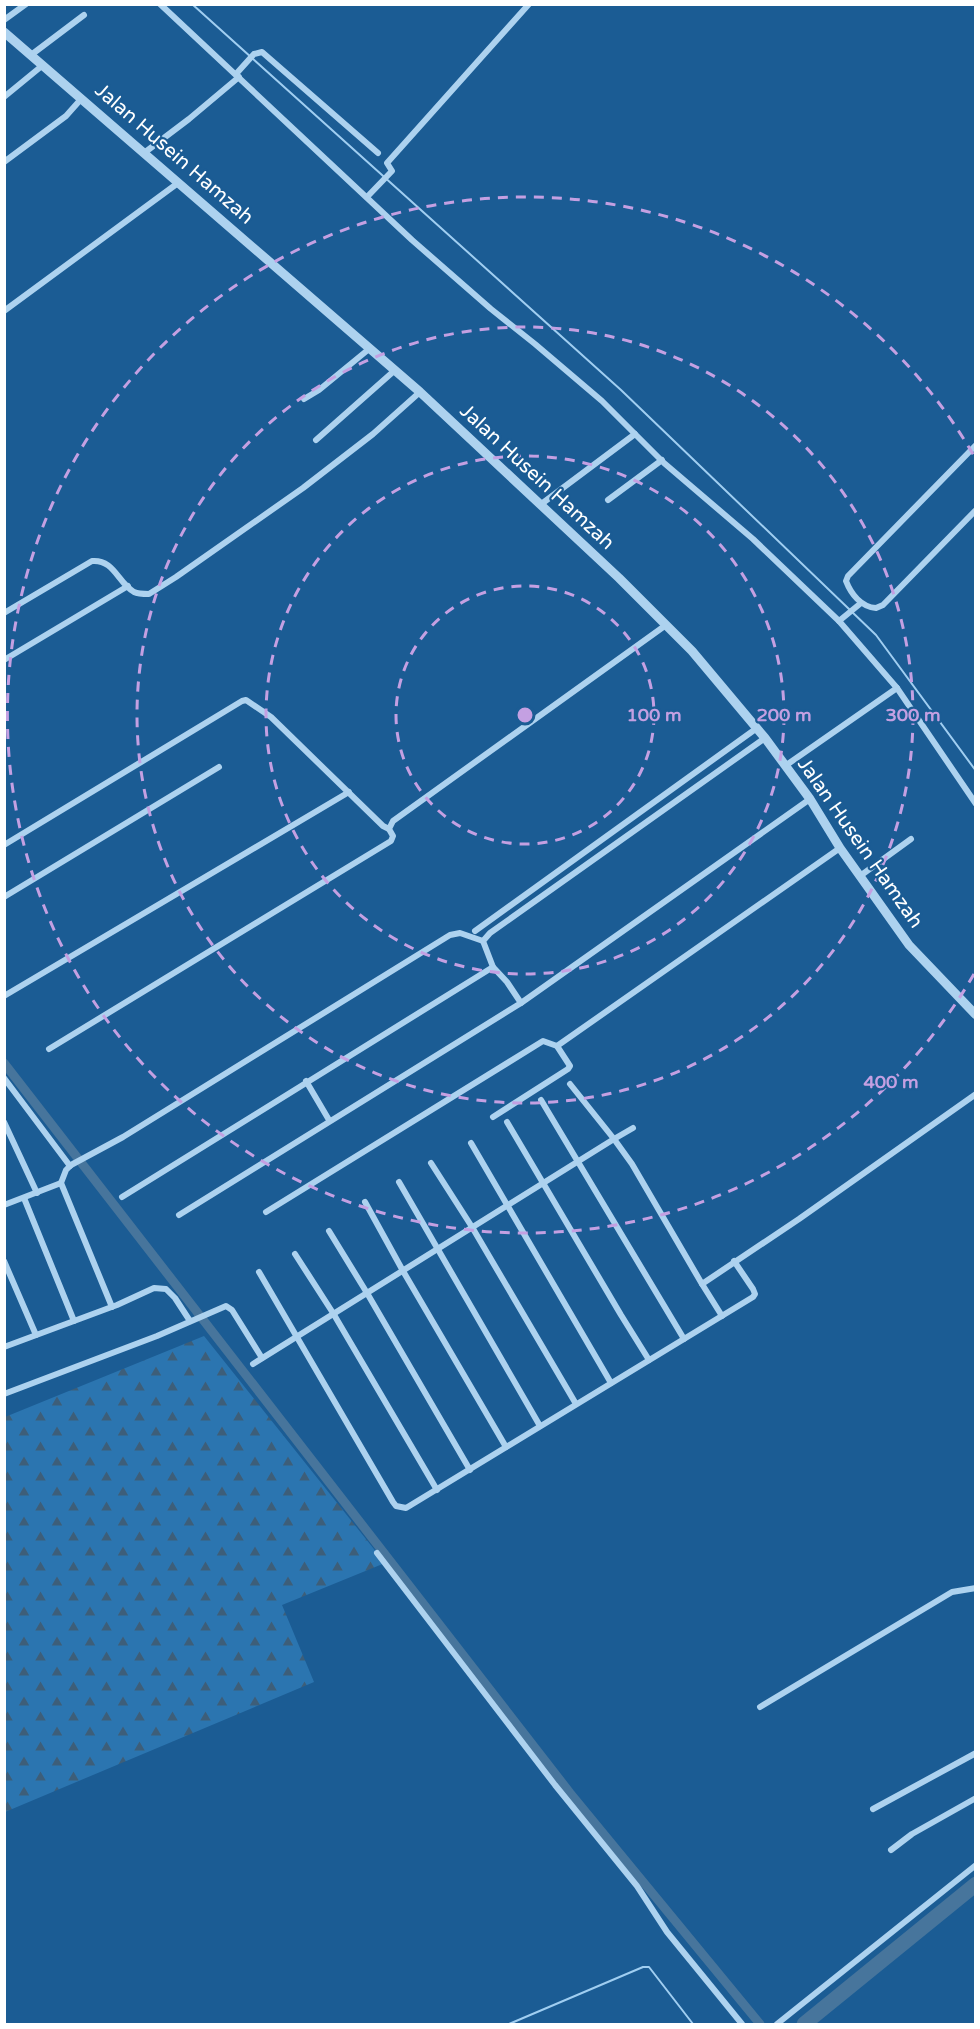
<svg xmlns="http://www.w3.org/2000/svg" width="980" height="2029" font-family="'Varela Round',sans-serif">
  <defs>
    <pattern id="forest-firs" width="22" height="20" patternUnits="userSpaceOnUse" patternTransform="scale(1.5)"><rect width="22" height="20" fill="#2b75b0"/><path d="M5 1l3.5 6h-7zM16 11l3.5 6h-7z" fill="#3d5e79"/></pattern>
  </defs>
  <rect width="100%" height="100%" fill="#1b5c94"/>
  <!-- forest -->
  <path fill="url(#forest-firs)" d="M204,1336L385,1563L282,1605L314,1682L5,1812V1417Z"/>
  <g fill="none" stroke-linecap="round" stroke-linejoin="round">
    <!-- stream -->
    <g stroke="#a0cef1" stroke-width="2">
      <path d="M192,4L621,390L876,635L976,771"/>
      <path d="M509,2024L643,1967H649L693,2024"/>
    </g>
    <!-- canal -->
    <path stroke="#47759c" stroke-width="9" d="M4,1063L570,1793L760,2024"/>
    <!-- river -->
    <path stroke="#47759c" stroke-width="15" d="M804,2024L976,1884"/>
    <!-- minor -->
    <g stroke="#add2ef" stroke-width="6">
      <path d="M160,4L412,240L491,309L535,344L602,401L664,463L753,539L839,621L897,688L976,804"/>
      <path d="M4,20L26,4"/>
      <path d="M31,55L84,15"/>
      <path d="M236,74L254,54L262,52L378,153"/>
      <path d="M4,97L43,65"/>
      <path d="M144,153L189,119L239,77"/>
      <path d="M4,162L66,116L82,98"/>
      <path d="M367,197L392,171L387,163L529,4"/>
      <path d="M4,311L178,183"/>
      <path d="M304,399L319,390L369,349"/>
      <path d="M316,440L394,371"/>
      <path d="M976,445L848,576L846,581C851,594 861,607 876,608L883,605L976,510"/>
      <path d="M608,500L662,460"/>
      <path d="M540,505L635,434"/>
      <path d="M4,613L92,561C114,559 118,583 134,592C138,594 144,594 149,594L176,577L303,488L373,434L420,392"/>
      <path d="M839,621L861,603"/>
      <path d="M4,660L128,586"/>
      <path d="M785,766L897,688"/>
      <path d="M4,845L242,701L246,700L271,717L383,826L389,829"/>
      <path d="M860,876L911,839"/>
      <path d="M4,897L219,767"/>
      <path d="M475,931L757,728"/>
      <path d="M4,996L349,792"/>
      <path d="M521,1003L810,799"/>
      <path d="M557,1046L840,848"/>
      <path d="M49,1049L391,841L393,836L389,829L393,821L666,625"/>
      <path d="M4,1078L70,1166"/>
      <path d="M306,1081L329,1120"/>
      <path d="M570,1084L614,1139L633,1128"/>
      <path d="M541,1100L684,1339"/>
      <path d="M4,1122L37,1193"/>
      <path d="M507,1122L621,1315L649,1360"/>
      <path d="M471,1143L611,1383"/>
      <path d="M431,1163L472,1227L576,1404"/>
      <path d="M399,1182L540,1426"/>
      <path d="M122,1197L493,967"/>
      <path d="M24,1198L74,1321"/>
      <path d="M365,1202L403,1271L506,1447"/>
      <path d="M4,1205L61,1183"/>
      <path d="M266,1212L543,1041L557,1046L570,1066L568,1069L493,1117"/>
      <path d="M179,1215L521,1003L507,982L493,967L483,941L490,933L765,738"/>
      <path d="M329,1231L367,1293L470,1470"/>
      <path d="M295,1254L333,1313L437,1490"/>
      <path d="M4,1261L36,1335"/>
      <path d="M259,1272L393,1502L396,1506L406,1508L753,1297L755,1294L753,1289L734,1261"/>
      <path d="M112,1307L61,1183L66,1170L71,1165L123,1137L450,935L460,933L483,941"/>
      <path d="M722,1316L702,1284L799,1219L976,1094"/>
      <path d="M4,1347L117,1305L154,1288L166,1289L175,1298L190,1321"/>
      <path d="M253,1364L614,1139L632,1164L702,1284"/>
      <path d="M4,1394L157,1336L226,1306L232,1310L262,1358"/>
      <path d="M377,1553L555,1785L637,1886L667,1932L742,2024"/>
      <path d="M760,1707L952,1592L976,1588"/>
      <path d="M873,1809L976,1753"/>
      <path d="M891,1850L912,1834L976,1798"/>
      <path d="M777,2024L976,1865"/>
    </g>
    <!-- tertiary -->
    <path stroke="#add2ef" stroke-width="9" d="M4,32L420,392L619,578L692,651L765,738L810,799L840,848L909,945L976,1015"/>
  </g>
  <!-- distance rings -->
  <g fill="none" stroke="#c4a0e2" stroke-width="3" stroke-dasharray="10 8">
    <circle cx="525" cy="715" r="129"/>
    <circle cx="525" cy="715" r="259"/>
    <circle cx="525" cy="715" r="388"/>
    <path d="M974 974A518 518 0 1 1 974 456"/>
  </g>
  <g text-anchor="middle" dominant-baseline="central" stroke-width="4.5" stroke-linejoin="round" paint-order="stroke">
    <!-- street labels -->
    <g font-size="20" fill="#fff" stroke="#1b5c94">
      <text transform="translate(174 154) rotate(41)">Jalan Husein Hamzah</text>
      <text transform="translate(537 477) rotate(43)">Jalan Husein Hamzah</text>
      <text transform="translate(860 843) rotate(55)">Jalan Husein Hamzah</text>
    </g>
  </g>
  <circle cx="525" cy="715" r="9" fill="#c4a0e2" stroke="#1b5c94" stroke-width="3"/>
  <g font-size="18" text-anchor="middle" font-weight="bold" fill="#c4a0e2" stroke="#1b5c94" stroke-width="4.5" stroke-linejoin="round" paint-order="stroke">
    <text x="654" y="721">100 m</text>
    <text x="784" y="721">200 m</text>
    <text x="913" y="721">300 m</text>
    <text x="891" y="1088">400 m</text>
  </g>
  <!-- border -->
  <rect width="980" height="2029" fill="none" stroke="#ffffff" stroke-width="12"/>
</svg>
